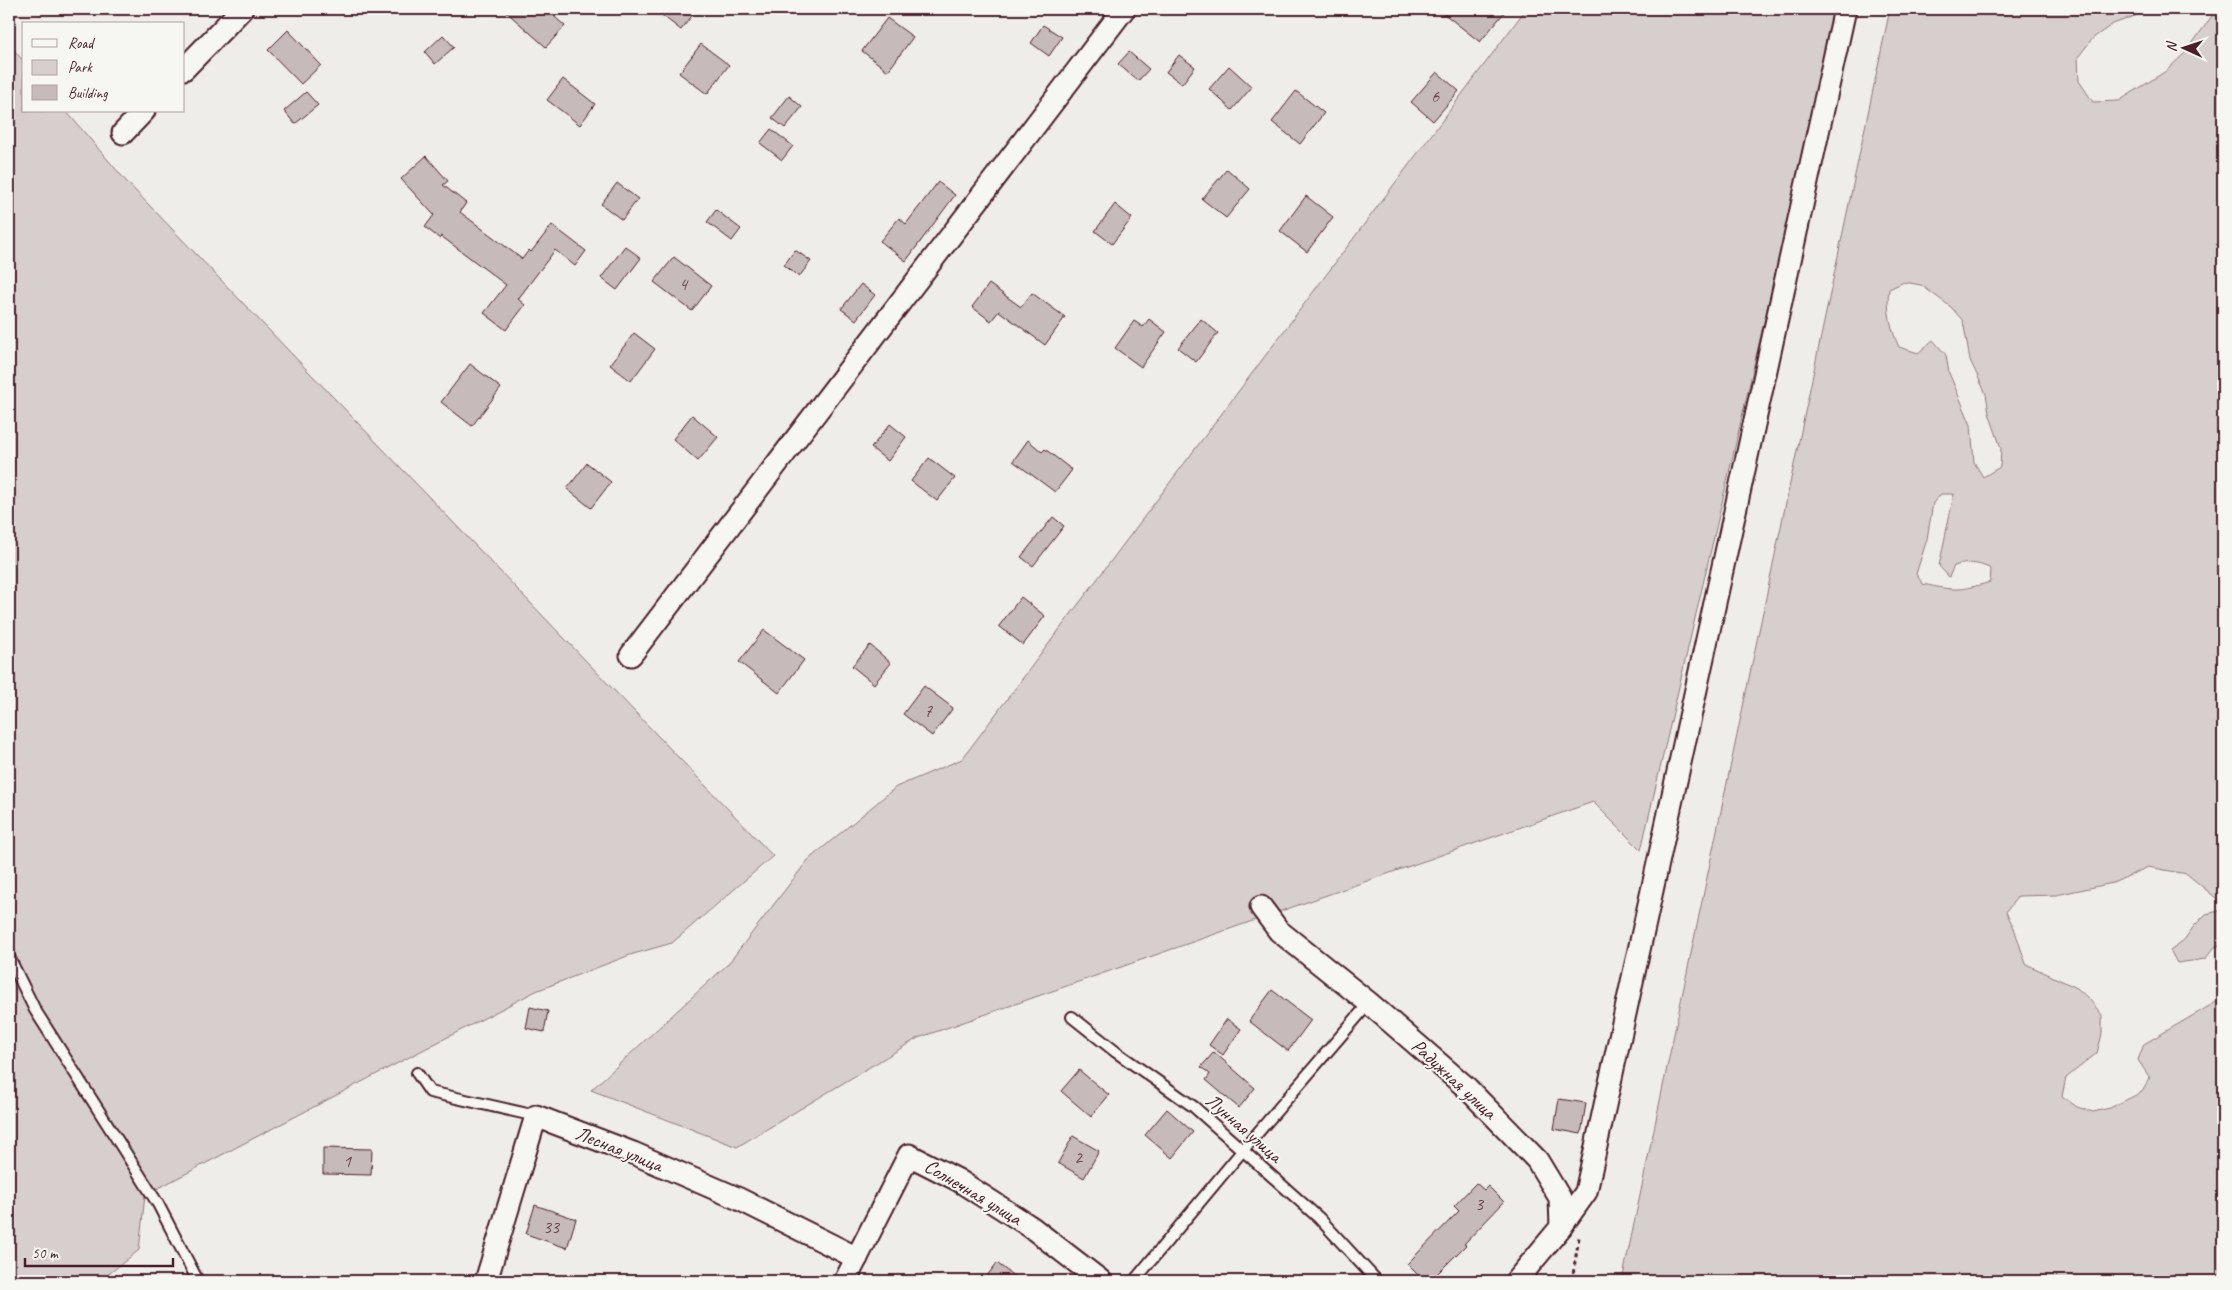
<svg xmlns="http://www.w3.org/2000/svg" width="2232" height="1290" font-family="Caveat,sans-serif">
  <rect width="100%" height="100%" fill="#efedea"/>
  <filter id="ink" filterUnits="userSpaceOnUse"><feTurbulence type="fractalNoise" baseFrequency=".02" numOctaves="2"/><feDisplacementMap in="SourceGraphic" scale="10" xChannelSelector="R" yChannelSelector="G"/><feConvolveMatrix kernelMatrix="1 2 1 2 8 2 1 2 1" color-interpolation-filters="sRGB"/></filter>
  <g filter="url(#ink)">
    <!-- green -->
    <g fill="#d7cfce" stroke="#90777c" fill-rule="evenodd">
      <path d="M1526,9H1837L1641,850L1593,802L918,1038L737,1147L591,1090L728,964L808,860L896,787L962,759Z"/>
      <path d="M1890,9H2154L2113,24L2093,38L2078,57L2079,81L2093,102L2119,101L2166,71L2186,52L2217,9H2223V944L2215,947L2205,959L2177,963L2170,950L2184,940L2194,926L2206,914L2223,910L2216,898L2187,874L2148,867L2113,883L2056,895L2018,896L2006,912L2014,928L2026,964L2077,988L2090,1000L2102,1015V1034L2097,1053L2066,1078L2062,1096L2077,1107L2093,1112L2110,1108L2142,1092L2150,1078L2138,1060L2144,1044L2223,998V1281H1622ZM1904,282L1921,285L1951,307L1963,321L1970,360L1986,394L1989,413L2001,448L2000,467L1983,477L1974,462L1971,425L1949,373L1946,355L1933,340L1918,353L1899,347C1891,330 1886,308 1889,289ZM1941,494H1954L1939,566L1949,577L1954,566C1968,562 1977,562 1991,569L1990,582C1960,591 1954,591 1923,584L1916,574L1927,539L1933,503Z"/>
      <path d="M9,44L24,62V111H66L126,181L773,856L672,943L630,955L536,991L145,1195L139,1250L100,1281H9Z"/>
    </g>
    <!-- building -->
    <g fill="#c6babb" stroke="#4a1f2b">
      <path d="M503,9H546L565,26L546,47Z"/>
      <path d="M654,9H697L681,30Z"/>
      <path d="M1438,9H1507L1480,42Z"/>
      <path d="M887,18L913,37L888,71L862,51Z"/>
      <path d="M1043,25L1062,37L1049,56L1031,43Z"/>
      <path d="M288,30L321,65L301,84L268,50Z"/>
      <path d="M443,35L454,47L435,64L425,52Z"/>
      <path d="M701,44L729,65L707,94L679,73Z"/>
      <path d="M1129,52L1149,69L1138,81L1118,64Z"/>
      <path d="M1179,55L1195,67L1182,84L1166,72Z"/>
      <path d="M1229,66L1252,87L1232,110L1209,89Z"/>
      <path d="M1437,72L1459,91L1433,121L1411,102Z"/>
      <path d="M563,79L595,104L580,125L547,100Z"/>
      <path d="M1296,91L1324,113L1300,144L1272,122Z"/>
      <path d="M306,92L318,105L295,124L284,111Z"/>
      <path d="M789,96L802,107L785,128L772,118Z"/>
      <path d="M771,129L793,146L782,160L760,143Z"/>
      <path d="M426,156L448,181L443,185L466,203L460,212L522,259L529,250L531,252L552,225L586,251L575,266L555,250L518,299L525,305L506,330L484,313L506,285L441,236L440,239L425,227L434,215L401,179Z"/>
      <path d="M1227,169L1250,189L1226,218L1202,199Z"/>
      <path d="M938,182L955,195L906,261L880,241L899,218L906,224Z"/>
      <path d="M617,183L638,199L622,220L601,204Z"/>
      <path d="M1306,196L1333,217L1307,252L1280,231Z"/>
      <path d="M1115,204L1132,218L1112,244L1095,231Z"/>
      <path d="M716,210L741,229L732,241L707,222Z"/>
      <path d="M625,246L641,258L617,290L601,278Z"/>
      <path d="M795,250L811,261L799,277L784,265Z"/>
      <path d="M674,257L711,286L692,311L654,282Z"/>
      <path d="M861,284L875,295L856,320L841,309Z"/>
      <path d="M989,284L1021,307L1032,293L1065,317L1045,345L999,311L991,321L972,307Z"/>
      <path d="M1149,319L1166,332L1141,367L1115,348L1134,321L1143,327Z"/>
      <path d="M1201,319L1218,333L1196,362L1178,348Z"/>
      <path d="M634,333L655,349L631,381L610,365Z"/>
      <path d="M470,364L501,388L472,426L441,402Z"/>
      <path d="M692,415L718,437L698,461L673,439Z"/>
      <path d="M890,424L906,437L888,461L871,448Z"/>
      <path d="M1028,440L1042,452L1045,449L1072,470L1055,492L1013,461Z"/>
      <path d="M929,458L955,478L937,501L911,481Z"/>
      <path d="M587,463L611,482L591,508L567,489Z"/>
      <path d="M1053,517L1064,526L1033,566L1021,557Z"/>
      <path d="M1021,597L1045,616L1023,645L999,626Z"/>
      <path d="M764,630L804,660L779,693L739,662Z"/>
      <path d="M870,645L891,663L874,684L852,666Z"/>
      <path d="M924,686L953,708L932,736L903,714Z"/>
      <path d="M1272,990L1311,1020L1288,1051L1249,1021Z"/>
      <path d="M530,1007L548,1011L544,1032L526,1028Z"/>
      <path d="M1227,1019L1241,1029L1223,1055L1209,1045Z"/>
      <path d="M1214,1052L1255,1088L1239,1108L1206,1080L1210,1074L1201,1067Z"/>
      <path d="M1079,1070L1109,1095L1091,1117L1061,1091Z"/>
      <path d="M1559,1099L1586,1103L1581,1134L1554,1129Z"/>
      <path d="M1167,1109L1193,1132L1172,1158L1145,1135Z"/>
      <path d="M1073,1136L1099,1151L1084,1178L1058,1163Z"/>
      <path d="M323,1148L372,1149L371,1175L323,1174Z"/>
      <path d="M1476,1183L1484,1190L1488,1186L1504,1202L1464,1244L1466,1245L1430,1281H1424L1407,1264L1459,1211L1454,1206Z"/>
      <path d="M535,1205L576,1219L567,1248L526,1234Z"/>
      <path d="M997,1263L1020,1281H983Z"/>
    </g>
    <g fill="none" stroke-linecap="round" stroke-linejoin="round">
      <!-- lane casing -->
      <g stroke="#4a1f2b" stroke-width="14">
        <g id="lane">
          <path d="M9,957L35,1010L158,1204L198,1281"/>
          <path d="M1072,1017L1116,1052L1194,1107L1319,1218L1377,1281"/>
          <path d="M417,1073L430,1092L536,1116"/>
          <path d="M1134,1281L1243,1150L1369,1003"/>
        </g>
      </g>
      <!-- street casing -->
      <g stroke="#4a1f2b" stroke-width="25">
        <g id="street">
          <path d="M184,69L242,9"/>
          <path d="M123,133L144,111"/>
          <path d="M631,655L1124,9"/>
          <path d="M1261,907L1279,931L1369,1003L1467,1088L1537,1160L1560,1198L1561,1227"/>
          <path d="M486,1281L536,1116L633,1153L739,1199L857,1258"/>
          <path d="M845,1281L909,1155L958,1180L1031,1227L1101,1281"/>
          <path d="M1516,1281L1561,1227L1586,1192L1845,9"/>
        </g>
      </g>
      <!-- path -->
      <path stroke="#4a1f2b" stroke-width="3" stroke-dasharray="4 4" stroke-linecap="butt" d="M1572,1281L1579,1237"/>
      <!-- lane -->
      <use href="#lane" stroke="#f6f6f2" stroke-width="10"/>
      <!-- street -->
      <use href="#street" stroke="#f6f6f2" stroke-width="21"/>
    </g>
  </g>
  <g text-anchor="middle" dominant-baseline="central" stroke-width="4" stroke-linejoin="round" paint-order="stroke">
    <!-- number labels -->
    <g font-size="18" fill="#69464f">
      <text x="1435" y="96">6</text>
      <text x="683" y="284">4</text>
      <text x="928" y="711">7</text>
      <text x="1078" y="1157">2</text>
      <text x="347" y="1161">1</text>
      <text x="1479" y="1204">3</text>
      <text x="551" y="1227">33</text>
    </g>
    <!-- street labels -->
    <g font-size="20" fill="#4a1f2b" stroke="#f6f6f2">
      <text transform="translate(1454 1079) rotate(43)">Радужная улица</text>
      <text transform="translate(1244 1128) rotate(41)">Лунная улица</text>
      <text transform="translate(619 1149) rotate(22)">Лесная улица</text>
      <text transform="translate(973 1192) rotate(31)">Солнечная улица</text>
    </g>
  </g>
  <!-- margin -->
  <rect width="2232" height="1290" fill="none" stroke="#f6f6f2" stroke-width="30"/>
  <rect x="15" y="15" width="2202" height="1260" fill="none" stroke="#4a1f2b" stroke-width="2" filter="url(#ink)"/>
  <!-- legend -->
  <rect x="22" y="22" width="162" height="90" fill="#f6f6f2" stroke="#b1a0a2"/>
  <rect x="32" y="39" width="25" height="8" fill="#f6f6f2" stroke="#b1a0a2"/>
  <text x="68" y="48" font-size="15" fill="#4a1f2b">Road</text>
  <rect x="32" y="60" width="25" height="15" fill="#d7cfce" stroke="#b1a0a2"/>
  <text x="68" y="72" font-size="15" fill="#4a1f2b">Park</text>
  <rect x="32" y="85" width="25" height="15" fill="#c6babb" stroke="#b1a0a2"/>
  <text x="68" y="98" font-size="15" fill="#4a1f2b">Building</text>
  <!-- north arrow -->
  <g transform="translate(2184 48) rotate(273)" stroke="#f6f6f2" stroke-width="4" paint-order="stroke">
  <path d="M0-4L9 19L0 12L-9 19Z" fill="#4a1f2b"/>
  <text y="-8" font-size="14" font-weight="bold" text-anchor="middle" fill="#4a1f2b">N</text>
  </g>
  <!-- scale -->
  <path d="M25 1258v8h148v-8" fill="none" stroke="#4a1f2b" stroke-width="2.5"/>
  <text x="32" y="1258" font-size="15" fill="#4a1f2b" stroke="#f6f6f2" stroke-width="4" paint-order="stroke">50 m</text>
</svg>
